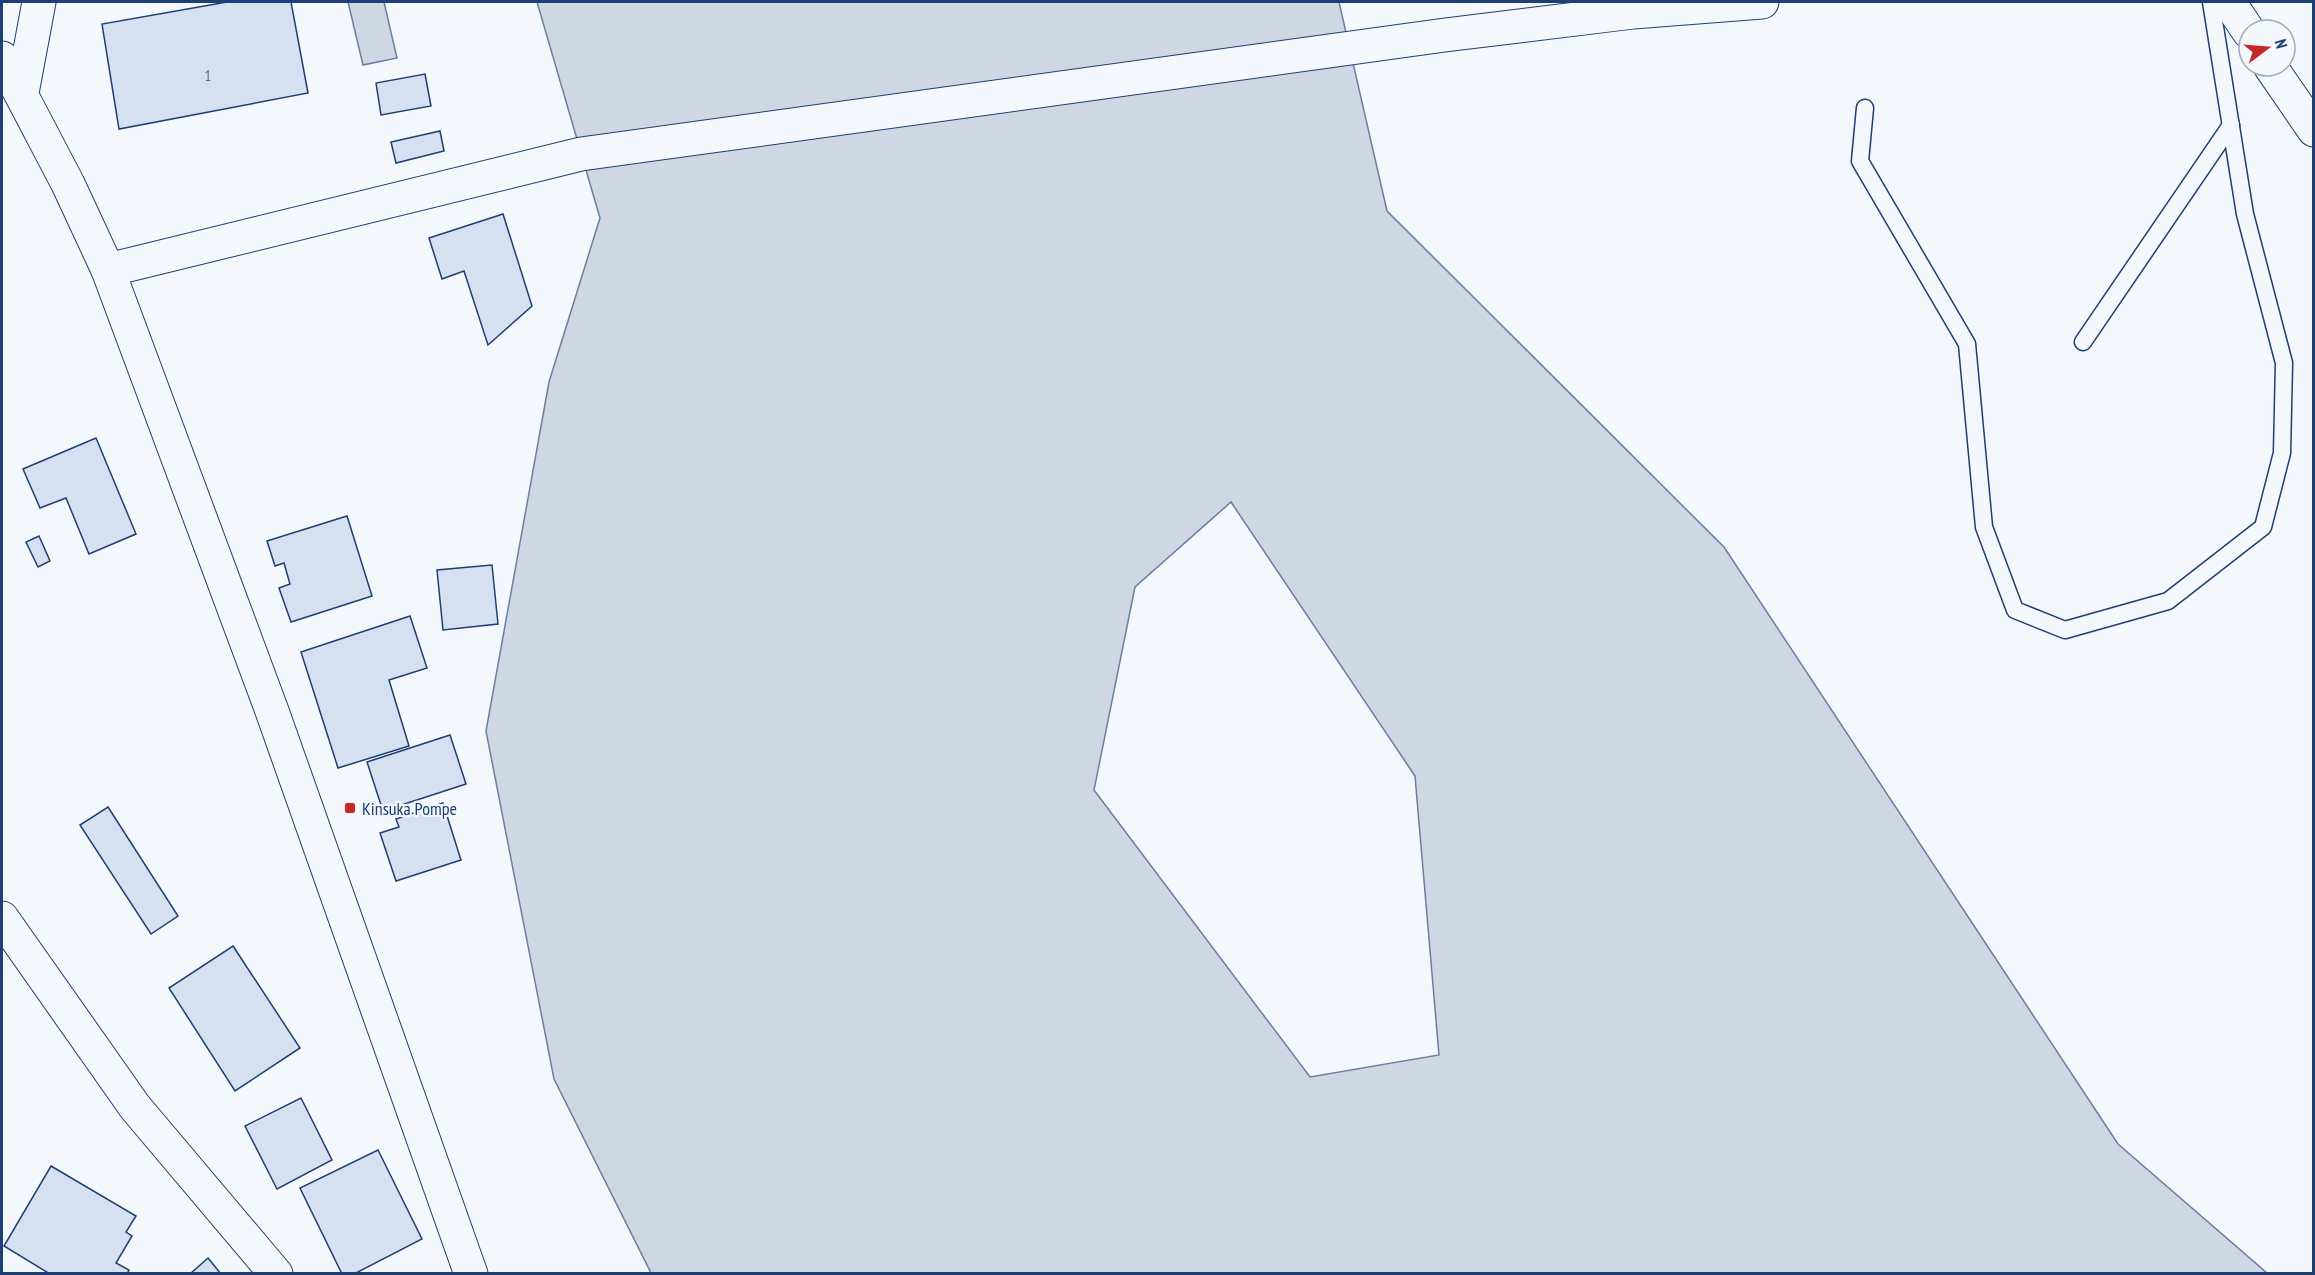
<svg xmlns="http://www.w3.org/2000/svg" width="2315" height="1275" font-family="'PT Sans Narrow',sans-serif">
  <rect width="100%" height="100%" fill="#f4f7fb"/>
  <!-- water -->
  <g fill="#cfd7e4" stroke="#687fa3" stroke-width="1.5" fill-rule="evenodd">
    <path d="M348,2H384L397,58L363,65Z"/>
    <path d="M537,2H1339L1387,211L1724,547L2118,1144L2267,1273H651L554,1079L486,731L549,382L600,218ZM1231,502L1415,776L1439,1055L1310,1077L1094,790L1135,587Z"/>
  </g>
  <!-- building -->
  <g fill="#d5e0f0" stroke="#1d3f73" stroke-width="1.5">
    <path d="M227,2H291L308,93L119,129L102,24Z"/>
    <path d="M425,74L431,106L381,115L376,83Z"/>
    <path d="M440,131L444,151L396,163L391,142Z"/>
    <path d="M503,214L532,306L488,345L464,271L442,279L429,238Z"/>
    <path d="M96,438L136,534L89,554L66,498L40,508L23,469Z"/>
    <path d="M347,516L372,596L291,622L279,588L290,584L284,563L275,566L267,541Z"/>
    <path d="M39,536L50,561L38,567L26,542Z"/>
    <path d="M492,565L498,624L443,630L437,570Z"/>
    <path d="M410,616L427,668L389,680L409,746L338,768L301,652Z"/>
    <path d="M450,735L466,784L383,811L367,762Z"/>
    <path d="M443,803L461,860L396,881L380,833L399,827L396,819Z"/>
    <path d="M108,807L178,916L151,934L80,825Z"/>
    <path d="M233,946L300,1048L235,1091L169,988Z"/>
    <path d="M301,1098L332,1160L277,1189L245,1126Z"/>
    <path d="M378,1150L422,1239L354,1274H342L300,1188Z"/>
    <path d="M51,1166L136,1216L126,1232L132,1236L116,1263L129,1270L127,1274H50L4,1246Z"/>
    <path d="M208,1258L221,1274H190Z"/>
  </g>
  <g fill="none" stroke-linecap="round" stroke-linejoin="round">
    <!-- lane casing -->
    <g stroke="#1d3f73" stroke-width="19">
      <g id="lane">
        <path d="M1865,108L1860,161L1967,344L1984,527L2015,610L2065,630L2168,601L2263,527L2282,453L2284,363L2245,214L2211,2"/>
        <path d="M2083,342L2231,125"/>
      </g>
    </g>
    <!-- street casing -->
    <g stroke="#1d3f73" stroke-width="35">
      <g id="street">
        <path d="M2229,2L2249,32"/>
        <path d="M2270,66L2314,130"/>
        <path d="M22,93L39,2"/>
        <path d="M108,270L581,154L1445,35L1633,12L1762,2"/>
        <path d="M2,918L135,1107L276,1274"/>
      </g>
    </g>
    <!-- secondary casing -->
    <g stroke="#1d3f73" stroke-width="35">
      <path id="secondary" d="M2,58L68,184L108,270L272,711L471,1274"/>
    </g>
    <!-- lane -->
    <use href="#lane" stroke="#f4f7fb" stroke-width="16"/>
    <!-- street -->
    <use href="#street" stroke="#f4f7fb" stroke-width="33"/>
    <!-- secondary -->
    <use href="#secondary" stroke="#f4f7fb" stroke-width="33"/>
  </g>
  <!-- markers -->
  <rect fill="#c62828" stroke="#f4f7fb" stroke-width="2" x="344" y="802" width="12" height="12" rx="3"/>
  <g text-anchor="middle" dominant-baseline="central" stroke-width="4.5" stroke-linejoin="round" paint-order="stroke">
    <!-- number labels -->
    <g font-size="15" fill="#4b6792">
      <text x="208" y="75">1</text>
    </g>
    <!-- poi labels -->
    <g font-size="18" fill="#1d3f73" stroke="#f4f7fb" text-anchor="start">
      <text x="362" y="808">Kinsuka Pompe</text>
    </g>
  </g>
  <!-- border -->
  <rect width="2315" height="1275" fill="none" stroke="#1d3f73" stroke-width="6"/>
  <!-- north arrow -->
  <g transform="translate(2267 48) rotate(74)"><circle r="28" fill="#f4f7fb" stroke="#9eadc5" stroke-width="1.5"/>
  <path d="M0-4.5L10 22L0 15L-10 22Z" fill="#c62828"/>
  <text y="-9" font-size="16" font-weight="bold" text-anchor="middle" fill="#1d3f73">N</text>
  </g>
</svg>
